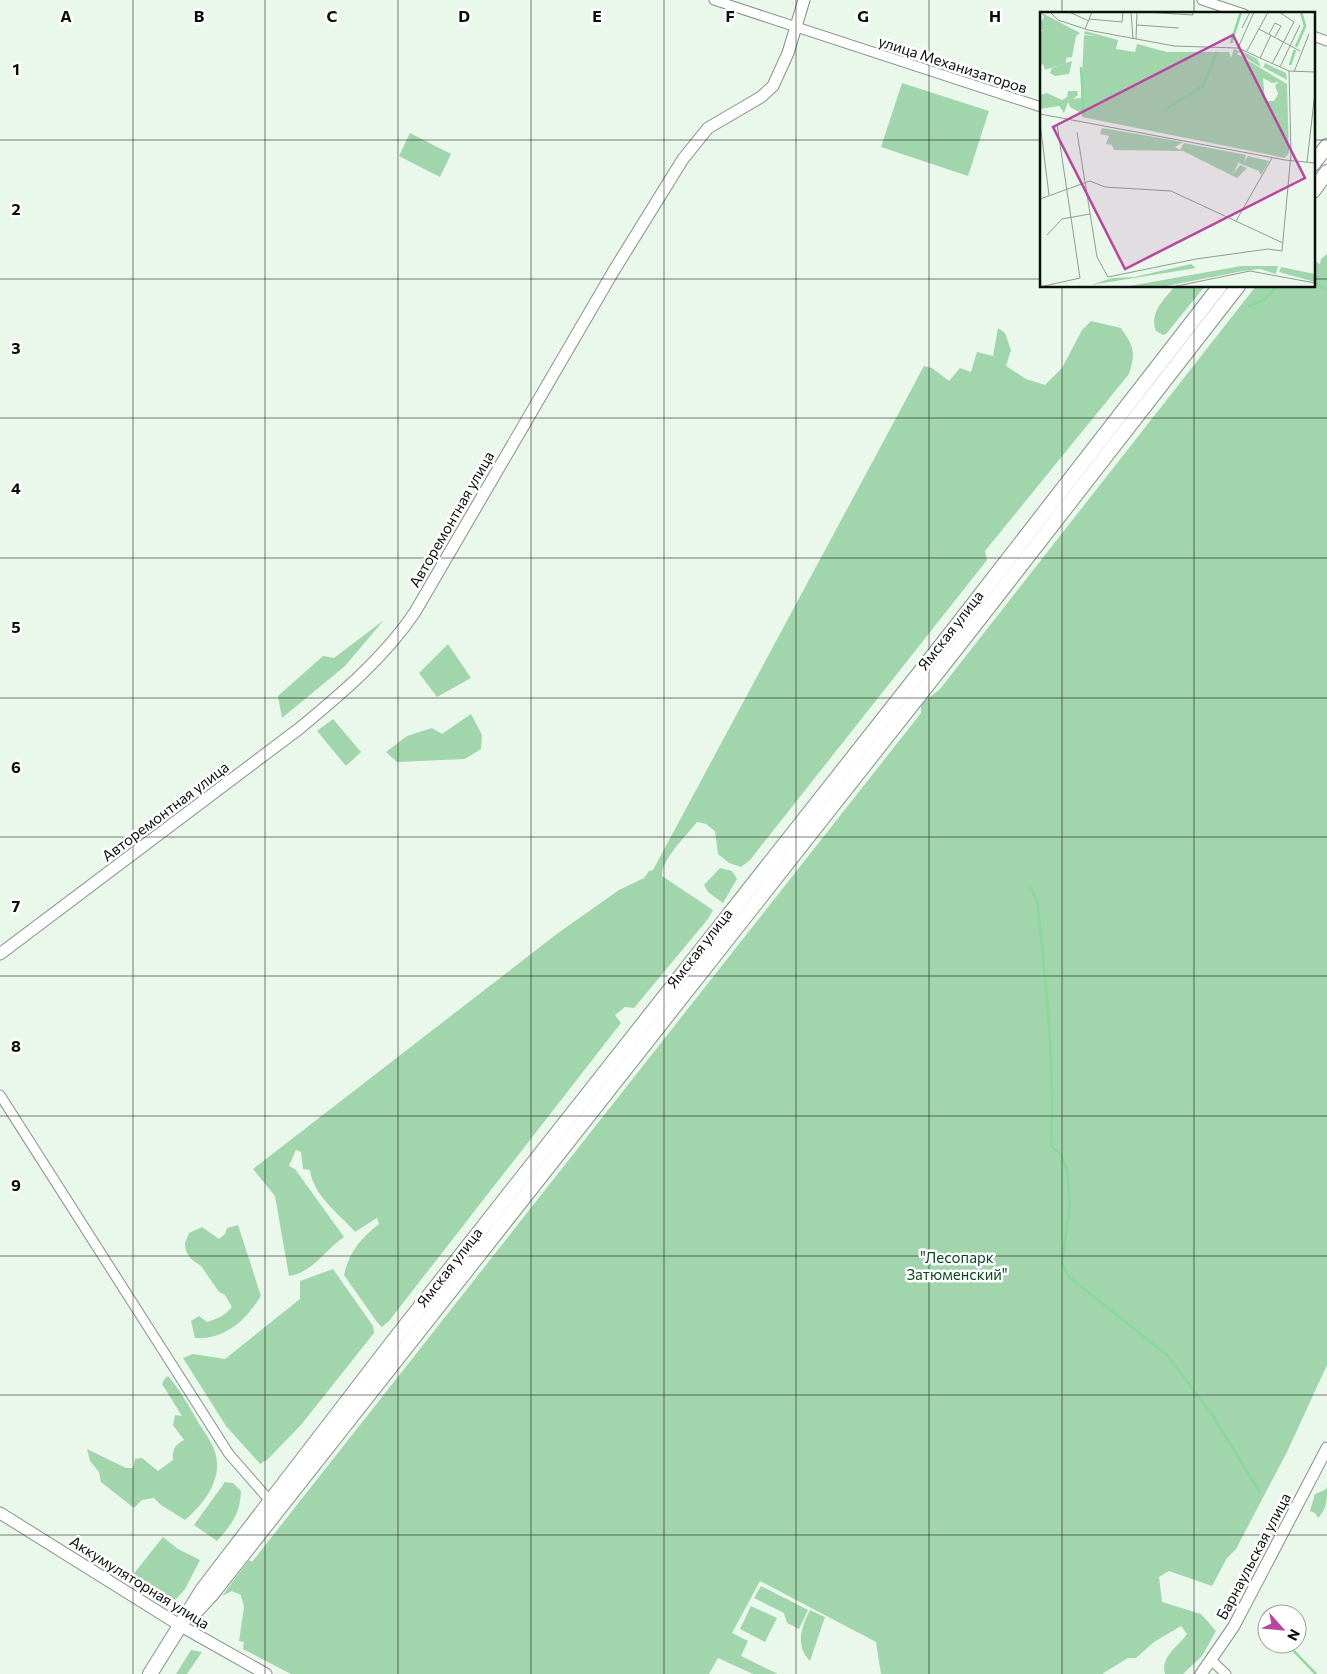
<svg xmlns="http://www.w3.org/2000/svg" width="1327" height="1674" font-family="Commissioner,sans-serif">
  <rect width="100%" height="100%" fill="#eaf8ec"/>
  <!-- green -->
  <g fill="#a1d5ac">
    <path d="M902,83L989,111L968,176L881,147Z"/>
    <path d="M410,133L451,154L440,177L399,156Z"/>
    <path d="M1327,254V1365L1287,1452L1236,1549L1227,1558L1212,1586L1169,1571L1159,1577L1162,1602L1201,1614L1216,1631L1202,1656L1183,1674H1165C1160,1657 1178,1647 1187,1634L1181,1626L1154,1642L1136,1658H1128L1102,1674H881L876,1642L760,1581L732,1633L748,1641L741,1656L778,1674H753L718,1658L709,1674H291L243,1649L244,1642L239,1641L244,1607L241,1595L232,1591L222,1596L249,1560L252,1562L921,713V704L940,689L1256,286H1313V260L1320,264L1321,259Z"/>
    <path d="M1175,286H1205L1166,334L1163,335L1156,331C1149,312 1164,300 1175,286Z"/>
    <path d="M1091,321L1121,328C1134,347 1136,352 1129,374L985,551L987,560L750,860L741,867L729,863L718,854L715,831L706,824L697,822C687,835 661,860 662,876L713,910L708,919L634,1008L625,1007L615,1015L621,1023L389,1321L382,1327L377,1322L344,1275C349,1252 361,1238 379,1224L377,1218L355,1232C340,1214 313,1196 310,1170L303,1169L301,1152L296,1150L289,1166L295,1169L344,1237C325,1250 312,1273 289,1276L275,1196L253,1169L558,933L619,890L644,878L649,871L653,870L924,366L932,368L949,381L960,368L971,372L977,352L993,356L998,328L1005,333L1011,350L1006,366L1026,379L1045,385L1062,368L1082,330Z"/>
    <path d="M384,620L345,666L282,718L278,696L323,656L334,658Z"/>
    <path d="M448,644L471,678L437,697L419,673Z"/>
    <path d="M471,714L482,735L481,749L465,759L397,762L386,752L407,736L432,728L442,734Z"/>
    <path d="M333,719L361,752L346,766L317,731Z"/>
    <path d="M720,868L732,871L737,879L723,903L708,892L704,885Z"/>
    <path d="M238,1225L261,1296C246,1320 225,1340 195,1338L191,1321L199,1316L207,1322C217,1319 226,1315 232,1307L225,1295L219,1292L201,1266L191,1259L186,1251L185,1243L189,1233L202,1227L219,1239L225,1234L227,1228Z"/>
    <path d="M333,1269L373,1326L374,1333L301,1425L268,1459L260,1464L226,1426L183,1358L193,1354L225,1359L300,1299V1281Z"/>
    <path d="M168,1376C180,1390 189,1406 198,1422C203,1430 210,1439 214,1449C225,1477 205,1503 185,1520L161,1505L154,1498L142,1500L134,1508L101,1482L99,1472L90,1461L87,1449L126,1468H133L135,1459L142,1458L158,1471L173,1460C172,1449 175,1445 184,1440L173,1425L175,1415L182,1416L162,1384L165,1378Z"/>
    <path d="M225,1482L233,1483L241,1491C240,1514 232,1524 217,1541L194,1525Z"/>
    <path d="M1327,1487C1327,1500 1327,1509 1318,1518L1315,1513L1310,1511L1315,1494L1325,1490Z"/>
    <path d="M163,1537L178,1549L200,1560L185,1589L172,1604L124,1581L123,1578L126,1573L132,1576Z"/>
    <path d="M761,1586L808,1610L799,1629L787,1623L784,1613L754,1598Z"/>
    <path d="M751,1606L777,1618L765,1642L740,1629Z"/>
    <path d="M810,1610L825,1617L810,1661C795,1646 801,1627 810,1610Z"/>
    <path d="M191,1650L202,1652L187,1674H176Z"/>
  </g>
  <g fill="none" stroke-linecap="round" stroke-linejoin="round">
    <!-- stream -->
    <g stroke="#88d99b" stroke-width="2.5">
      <path d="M1313,281L1327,290"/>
      <path d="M1249,306L1264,300L1277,286"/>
      <path d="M1030,888L1037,899C1046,982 1055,1063 1051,1146L1060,1153L1067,1170L1070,1204L1062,1264L1069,1277L1167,1355L1213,1416L1259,1491"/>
      <path d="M1287,1644L1316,1674"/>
    </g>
    <!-- minor casing -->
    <g stroke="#849287" stroke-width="11">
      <g id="minor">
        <path d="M714,0L1041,107"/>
        <path d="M1202,0L1244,14"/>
        <path d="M1313,36L1327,41"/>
        <path d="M0,1095L229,1454L270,1501"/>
        <path d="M1212,1661L1226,1674"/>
      </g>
    </g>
    <!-- tertiary casing -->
    <g stroke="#849287" stroke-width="13">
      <g id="tertiary">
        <path d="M0,954L300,728C341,694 385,657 415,612L613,272L683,159L708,128L761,97L773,86L788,53L804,0"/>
        <path d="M0,1513L181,1626L266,1674"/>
        <path d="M1201,1674L1234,1626L1327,1448"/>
      </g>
    </g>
    <!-- primary casing -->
    <g stroke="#849287" stroke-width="16">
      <g id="primary">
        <path d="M1313,164L1327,146"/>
        <path d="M1313,191L1327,172"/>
        <path d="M195,1612L211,1595L966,636L1238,286"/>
        <path d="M150,1674L203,1589L391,1344L954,629L1220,286"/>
      </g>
    </g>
    <!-- minor -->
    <use href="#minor" stroke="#fff" stroke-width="9"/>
    <!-- tertiary -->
    <use href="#tertiary" stroke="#fff" stroke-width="11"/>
    <!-- primary -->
    <use href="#primary" stroke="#fff" stroke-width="14"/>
  </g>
  <!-- grid -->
  <path fill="none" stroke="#0b100c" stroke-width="1" stroke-opacity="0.55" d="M133,0V1674M265,0V1674M398,0V1674M531,0V1674M664,0V1674M796,0V1674M929,0V1674M1062,0V14M1194,0V14M0,140H1041M1313,140H1327M0,279H1041M1313,279H1327M1062,286V1674M1194,286V1674M0,418H1327M0,558H1327M0,698H1327M0,837H1327M0,976H1327M0,1116H1327M0,1256H1327M0,1395H1327M0,1535H1327"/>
  <g text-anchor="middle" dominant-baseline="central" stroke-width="5" stroke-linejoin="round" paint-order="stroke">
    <!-- street labels -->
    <g font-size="15" fill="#0b100c" stroke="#fff">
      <text transform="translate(953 64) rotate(18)">улица Механизаторов</text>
      <text transform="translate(451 519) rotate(-60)">Авторемонтная улица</text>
      <text transform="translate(950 630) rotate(-52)">Ямская улица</text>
      <text transform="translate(165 811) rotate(-37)">Авторемонтная улица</text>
      <text transform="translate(699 948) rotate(-52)">Ямская улица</text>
      <text transform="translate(449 1267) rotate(-52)">Ямская улица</text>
      <text transform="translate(1253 1556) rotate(-62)">Барнаульская улица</text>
      <text transform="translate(140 1582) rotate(32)">Аккумуляторная улица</text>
    </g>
    <!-- park labels -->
    <g font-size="15" fill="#0a4821" stroke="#fff">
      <text x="957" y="1257">"Лесопарк<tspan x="957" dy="17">Затюменский"</tspan></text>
    </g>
  </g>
  <!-- overview -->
  <g transform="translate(1040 12)">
    <rect width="275" height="275" fill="#eaf8ec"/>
    <path d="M0,0L40,21L36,24L32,45L26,46V51L5,58L3,52L0,54V21L3,18H0V11L4,5ZM45,19L78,28L76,37L95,40L97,32L127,40H189L191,46L194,37L208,42L217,47L221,55L204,45L202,40L196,41L247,72L249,141L245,146L42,105L41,101L30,95L28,90L24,101L19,94L0,97V83L7,81L22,88L27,85L28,79H37L38,83L33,87L41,86L44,23L57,24L44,22ZM223,66L232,71L239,70L235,73L238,82L234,89H225ZM32,49L29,62L15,64L10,61L12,56ZM225,51L246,61L247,68L223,55ZM62,116L143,130L135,135L140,138L144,131L206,143L204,150L208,144L229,149L221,163L219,159L196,150L198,152L193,162L200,153L207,156L197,166L143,139L74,138L72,133L66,132L69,124L60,122ZM151,252L156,256L51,273L72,266L94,265ZM201,254H238L236,262L220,257L203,259L121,275H84ZM241,255L275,262V270L239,260Z" fill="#a1d5ac" fill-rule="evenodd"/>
    <path fill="none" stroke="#88d99b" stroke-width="2.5" d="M191,31L201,0M256,35L265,14L261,0M250,53L255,38M41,55L44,104M124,98L163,74L177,40"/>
    <path fill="none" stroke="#919b92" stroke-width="1" d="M10,0L18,8L48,18L134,34L198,36L249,59L275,60M29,0L49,9M91,0L93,27M106,0L153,3V0M49,7L82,10L83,0M97,13L139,16M202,16L210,0M45,17L52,0M219,17L260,39M229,22L235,11L241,14L235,25M96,27L97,0M198,36L214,0M207,39L228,0M220,46L231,23M232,52L254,10L239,0M240,55L260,13M254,60L269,22M0,102L245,148L275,151M0,111L9,183M37,120L57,245L68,265L156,247L228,237L242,239L251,142L249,59M267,150L275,80M0,187L50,169L65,175L131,179L243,231M196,209L232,146M7,223L22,207L50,202M0,275L40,266L17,112M132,275L210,259L275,271"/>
    <path fill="#b846a1" fill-opacity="0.15" stroke="#b846a1" stroke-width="2.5" d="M193,23L265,166L85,257L13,115Z"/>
    <rect width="275" height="275" fill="none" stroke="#0b100c" stroke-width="2.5"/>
  </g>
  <g font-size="16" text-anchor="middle" font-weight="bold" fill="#0b100c" stroke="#fff" stroke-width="5" stroke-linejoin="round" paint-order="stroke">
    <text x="66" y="22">A</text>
    <text x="199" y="22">B</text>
    <text x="332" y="22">C</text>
    <text x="464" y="22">D</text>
    <text x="597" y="22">E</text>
    <text x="730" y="22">F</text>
    <text x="863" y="22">G</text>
    <text x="995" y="22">H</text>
    <text x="16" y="75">1</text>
    <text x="16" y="215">2</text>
    <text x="16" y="354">3</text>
    <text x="16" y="494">4</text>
    <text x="16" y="633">5</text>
    <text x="16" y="773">6</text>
    <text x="16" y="912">7</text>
    <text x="16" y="1052">8</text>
    <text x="16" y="1191">9</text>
  </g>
  <!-- north arrow -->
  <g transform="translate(1282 1629) rotate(117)"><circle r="24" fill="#ffffff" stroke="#9d9f9e"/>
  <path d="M0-4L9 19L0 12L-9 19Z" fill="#b846a1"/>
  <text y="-8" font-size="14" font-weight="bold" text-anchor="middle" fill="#0b100c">N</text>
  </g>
</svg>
